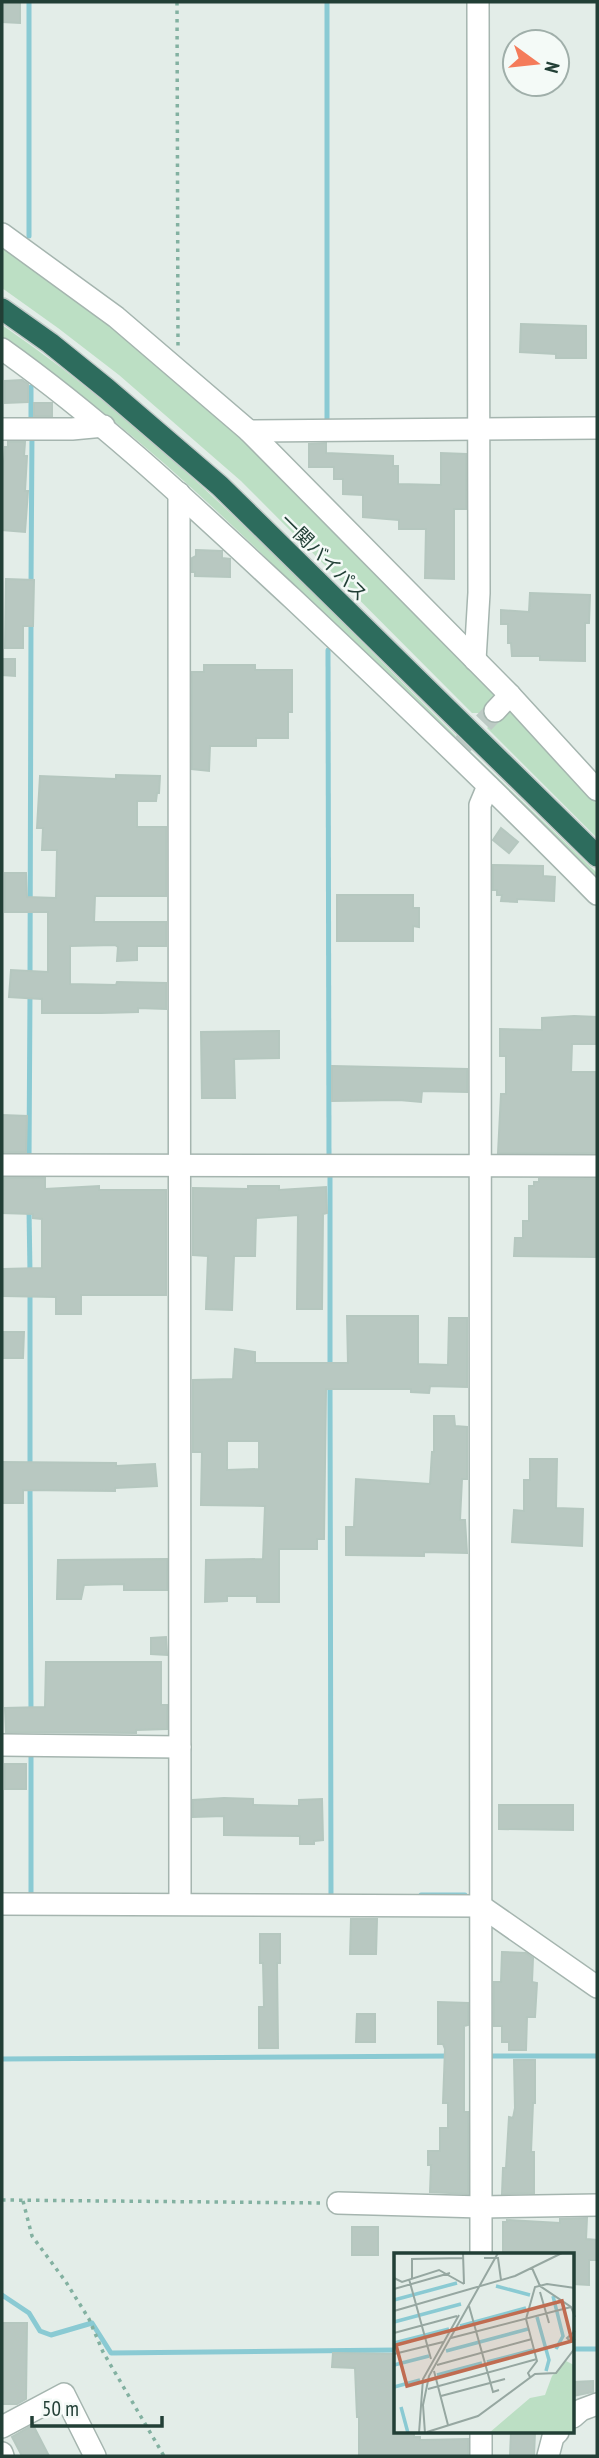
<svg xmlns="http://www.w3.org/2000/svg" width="599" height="2458" font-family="'PT Sans Narrow','Noto Sans JP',sans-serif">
  <rect width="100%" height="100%" fill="#e3ede8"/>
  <!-- green -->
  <g fill="#bcdfc4">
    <path d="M2,245L111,324L232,424L493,690V700L481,713H472L241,481L119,375L58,328L2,288Z"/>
    <path d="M2,325C170,440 311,593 456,736L453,739L448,738C306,599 168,448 2,338Z"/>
    <path d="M507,710L514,712L597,804V838L487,728Z"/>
    <path d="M467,748L597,873V882L466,752Z"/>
  </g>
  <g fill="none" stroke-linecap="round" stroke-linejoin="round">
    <!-- stream -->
    <g stroke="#8acad3" stroke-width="5">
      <path d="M327,2V419"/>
      <path d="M29,236V2"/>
      <path d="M31,387V423"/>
      <path d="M31,587L32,432"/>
      <path d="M328,650L329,1162"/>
      <path d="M30,976L31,621"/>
      <path d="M29,1161L30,992"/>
      <path d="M330,1172V1368"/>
      <path d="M29,1209L30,1273"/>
      <path d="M30,1290V1469"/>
      <path d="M330,1385L331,1895"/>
      <path d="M30,1486L31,1714"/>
      <path d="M31,1752V1895"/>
      <path d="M421,1895H465"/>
      <path d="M488,2056H597"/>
      <path d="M2,2059L450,2056"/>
      <path d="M2,2295L29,2313L40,2331L51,2335L92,2323L111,2353L396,2350"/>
      <path d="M573,2349H597"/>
    </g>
  </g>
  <!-- building -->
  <g fill="#b8c8c1" stroke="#b5c7bf" stroke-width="2" fill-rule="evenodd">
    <path d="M2,2H20V23L2,22Z"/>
    <path d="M521,324L586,326V358H556V354L520,352Z"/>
    <path d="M22,380L28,384V402L5,403V381Z"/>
    <rect x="34" y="403" width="18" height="13"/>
    <path d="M8,442H25L24,456H27L25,491H28L25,532L2,530V489L5,447H8Z"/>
    <path d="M326,443V453L393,456V466H398V484L441,485V453L466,454V509H454V579L425,578L426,529H399V520L363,517V495L343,494V479H334V467H309V444Z"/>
    <path d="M196,550L222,551V558L230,559V577L195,576V572H192V558L196,556Z"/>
    <path d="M6,579L34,580L33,626H23V648H5Z"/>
    <path d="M530,593L590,595L589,623H585V661L540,660V656H512L511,643H508V624H501V610L529,612Z"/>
    <path d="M2,659H15V676L2,675Z"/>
    <path d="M204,665H255V670H292V712H288V738H256V746H210L209,771L192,769V672H204Z"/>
    <path d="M116,775L160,776L159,793H157L156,801H137V827H166V896H95L94,922H166V946H137V960L117,961L118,947L115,945L70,946V984L116,985L117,982L166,983V1009L138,1008V1012L101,1013H42V999L9,997L11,970L48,972V912H5V873H26L27,897L56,898L57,850H42L43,828H37L40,776L116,779Z"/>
    <path d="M501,828L518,842L509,853L493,840Z"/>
    <path d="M493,865L543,866V876L555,877L554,901L517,899V902L501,901L502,895H497V890H493Z"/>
    <path d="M337,895H413V908H419V927L413,926V941H337Z"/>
    <path d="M574,1016L597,1017V1044H572L571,1072H596L597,1153H498L501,1094H506V1056H500V1029L542,1030V1018Z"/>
    <path d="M279,1031V1058L234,1059L235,1098H202L201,1032Z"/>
    <path d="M332,1066L467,1069V1092L422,1091L421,1102L399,1100L332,1101Z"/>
    <path d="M2,1115L27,1116L26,1152H2Z"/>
    <path d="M4,1178H45V1189L99,1186V1190H166V1295H81V1314H56V1297L4,1296V1269L42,1268V1219L33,1218V1214L2,1213Z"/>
    <path d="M539,1179H597L595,1257L514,1256L515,1238H523V1221H529V1186H534V1182H539Z"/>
    <path d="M248,1186H279V1190L326,1187L327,1213L323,1214L322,1309H297L298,1215L256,1218L255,1256H234L232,1310L206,1309L208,1256L193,1255V1188L248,1189Z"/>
    <path d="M347,1316H418V1364L448,1365L449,1318H467V1387L430,1386L429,1393L411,1392V1389H326L324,1539H317V1549H279V1602H257V1596H227V1601L205,1602L206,1560L263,1559L265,1506L201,1505L202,1452H193V1380L233,1379L235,1349L255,1352V1363H348ZM227,1441H259V1469L227,1470Z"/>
    <path d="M4,1332H24L23,1358H4Z"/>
    <path d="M434,1416H454L455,1426L467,1427V1479H462L460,1520H465L467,1553L424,1552V1556L346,1555V1527H354L356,1479L430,1484L432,1452H434Z"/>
    <path d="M530,1459H557L556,1508L583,1509L582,1546L512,1542L514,1510L524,1511V1480H530Z"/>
    <path d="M2,1462L116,1463V1466L155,1464L157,1486L115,1488V1491L23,1490V1503H2Z"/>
    <path d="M167,1559V1590H124V1584L84,1585L81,1599H57L58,1560Z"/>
    <path d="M166,1637L167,1655L151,1654V1638Z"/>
    <path d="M46,1662H161V1705H167V1729L136,1730V1733L6,1732L5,1708L45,1707Z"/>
    <rect x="5" y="1764" width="21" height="25"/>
    <path d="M224,1798L253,1799V1805L299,1806V1800L322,1799L323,1840L314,1841V1844H300V1836L224,1835V1816L193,1817V1800Z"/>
    <path d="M499,1805H573V1830L499,1829Z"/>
    <path d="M351,1919H377L376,1954H350Z"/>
    <path d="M260,1934H280V1963H277L278,2048H259V2007H264L263,1963H260Z"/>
    <path d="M502,1952L526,1953L533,1958L532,1982L537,1983L535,2017H527L526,2050H509V2042H502V2026H494V1982H501Z"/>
    <path d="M438,2002L468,2003V2025L464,2026V2112H468V2194L430,2192L431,2165H428V2151H440V2128H448V2103H443L445,2049L443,2044H438Z"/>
    <path d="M357,2014H375V2042H356Z"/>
    <path d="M514,2060H535V2103H533L531,2152H534V2193L502,2194L503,2168H506L509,2117L513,2118L515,2108Z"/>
    <path d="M587,2218L586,2239L597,2240V2260H589V2285L573,2284V2255H503V2222H507V2220L560,2223V2219Z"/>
    <rect x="352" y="2227" width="26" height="28"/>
    <path d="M2,2323H27L26,2399L17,2404H2Z"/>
    <path d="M333,2353L396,2354V2433H414V2437H420V2440L468,2439V2456H359V2417H357L355,2368L332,2367Z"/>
    <path d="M593,2381V2392L573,2396V2382Z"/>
    <path d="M33,2425L49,2456H22L12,2437Z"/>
    <path d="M511,2432H535L534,2456H510Z"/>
  </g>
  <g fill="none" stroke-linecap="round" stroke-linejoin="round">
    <!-- minor-tunnel -->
    <path stroke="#bccac4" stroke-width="21" stroke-dasharray="21 10" stroke-linecap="butt" d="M462,745L495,711"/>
    <!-- minor casing -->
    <g stroke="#a5b5af" stroke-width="24">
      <g id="minor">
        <path d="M2,234L116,317L249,431L510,695L597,790"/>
        <path d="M2,349C106,423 198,511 292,598C395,695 498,793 597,894"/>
        <path d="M2,429H72L104,426"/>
        <path d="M249,431L597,428"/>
        <path d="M179,493L180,1904"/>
        <path d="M475,660L479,593L478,2"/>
        <path d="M495,711L510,695"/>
        <path d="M2,1165L597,1166"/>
        <path d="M2,1745L180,1747"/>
        <path d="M2,1904L481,1906L597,1987"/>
        <path d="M338,2203L481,2207L597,2205"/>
        <path d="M481,2255L480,805L488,786"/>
        <path d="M573,2417L581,2410L597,2404"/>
        <path d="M2,2427L64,2394L95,2456"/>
        <path d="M481,2432V2456"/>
        <path d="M2,2453L3,2456"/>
        <path d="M548,2456L553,2437L558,2432"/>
      </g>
    </g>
    <!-- highway casing -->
    <g stroke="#c1c9c7" stroke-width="24">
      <path id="highway" d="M2,309L50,343L107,389L220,486L597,856"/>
    </g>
    <!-- path -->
    <g stroke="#83b1a1" stroke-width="3.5" stroke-dasharray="3.5 5" stroke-linecap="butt">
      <path d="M177,2L178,346"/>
      <path d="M2,2200L322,2203"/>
      <path d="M23,2201L32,2236L66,2282L89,2319L103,2352L164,2456"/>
    </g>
    <!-- minor -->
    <use href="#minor" stroke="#fff" stroke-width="21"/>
    <!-- highway -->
    <use href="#highway" stroke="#2d6c5d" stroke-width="21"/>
  </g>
  <g text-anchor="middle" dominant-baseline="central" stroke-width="5" stroke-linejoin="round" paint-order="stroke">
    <!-- street labels -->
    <g font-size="19" fill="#223f36" stroke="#f4faf7">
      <text transform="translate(324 557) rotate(45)">一関バイパス</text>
    </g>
  </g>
  <!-- overview -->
  <g transform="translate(394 2253)">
    <rect width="180" height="180" fill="#e3ede8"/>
    <path d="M172,108L180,112V180H95L136,145L151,142L158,123Z" fill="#bcdfc4"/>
    <path fill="none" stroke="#8acad3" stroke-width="3.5" d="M102,33L136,42M159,43L169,83L162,96M0,47L63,30M143,64L155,107L152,118M0,69L67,51M66,73L132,55M0,90L55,76M52,98L134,76M93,109L139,97M0,112L35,103M43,122L88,110M0,134L26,127M7,154L14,180"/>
    <path fill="none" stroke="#96a7a1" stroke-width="2" d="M69,0L70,31M90,5H104L107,27M138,15L146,33L177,54L181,64M0,25L8,29L45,17L70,31M18,25V6L69,5M15,26L37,106M0,36L56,20M146,39L155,70M75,53L99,139L105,137M0,58L121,23L168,0M181,78L173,85L177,89L181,86M0,80L63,63M57,85L177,54M0,101L49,89M43,112L138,86M40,118L54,172M136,124L134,120L143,108L132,66L141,34L153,31L181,35M34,136L143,106M47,143L111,126M33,179L84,163L141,121L162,120L181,95M25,180L29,126L65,62M31,180L29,152L35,123L104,0"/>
    <path fill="#c06c51" fill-opacity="0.15" stroke="#c06c51" stroke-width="3.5" d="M168,48L178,88L13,133L2,92Z"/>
    <rect width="180" height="180" fill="none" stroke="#223f36" stroke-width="3.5"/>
  </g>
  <!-- border -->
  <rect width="599" height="2458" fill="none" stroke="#223f36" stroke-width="7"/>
  <!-- north arrow -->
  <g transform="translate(536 63) rotate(105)"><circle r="33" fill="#f4faf7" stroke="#a0afaa" stroke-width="2"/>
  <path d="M0-5L12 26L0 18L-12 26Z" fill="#f47b5a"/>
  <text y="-10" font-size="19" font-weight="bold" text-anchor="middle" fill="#223f36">N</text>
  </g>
  <!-- scale -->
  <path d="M32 2416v10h130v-10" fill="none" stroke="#223f36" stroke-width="3.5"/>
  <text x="42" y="2416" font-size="21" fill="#223f36" stroke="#f4faf7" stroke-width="5" paint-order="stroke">50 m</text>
</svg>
